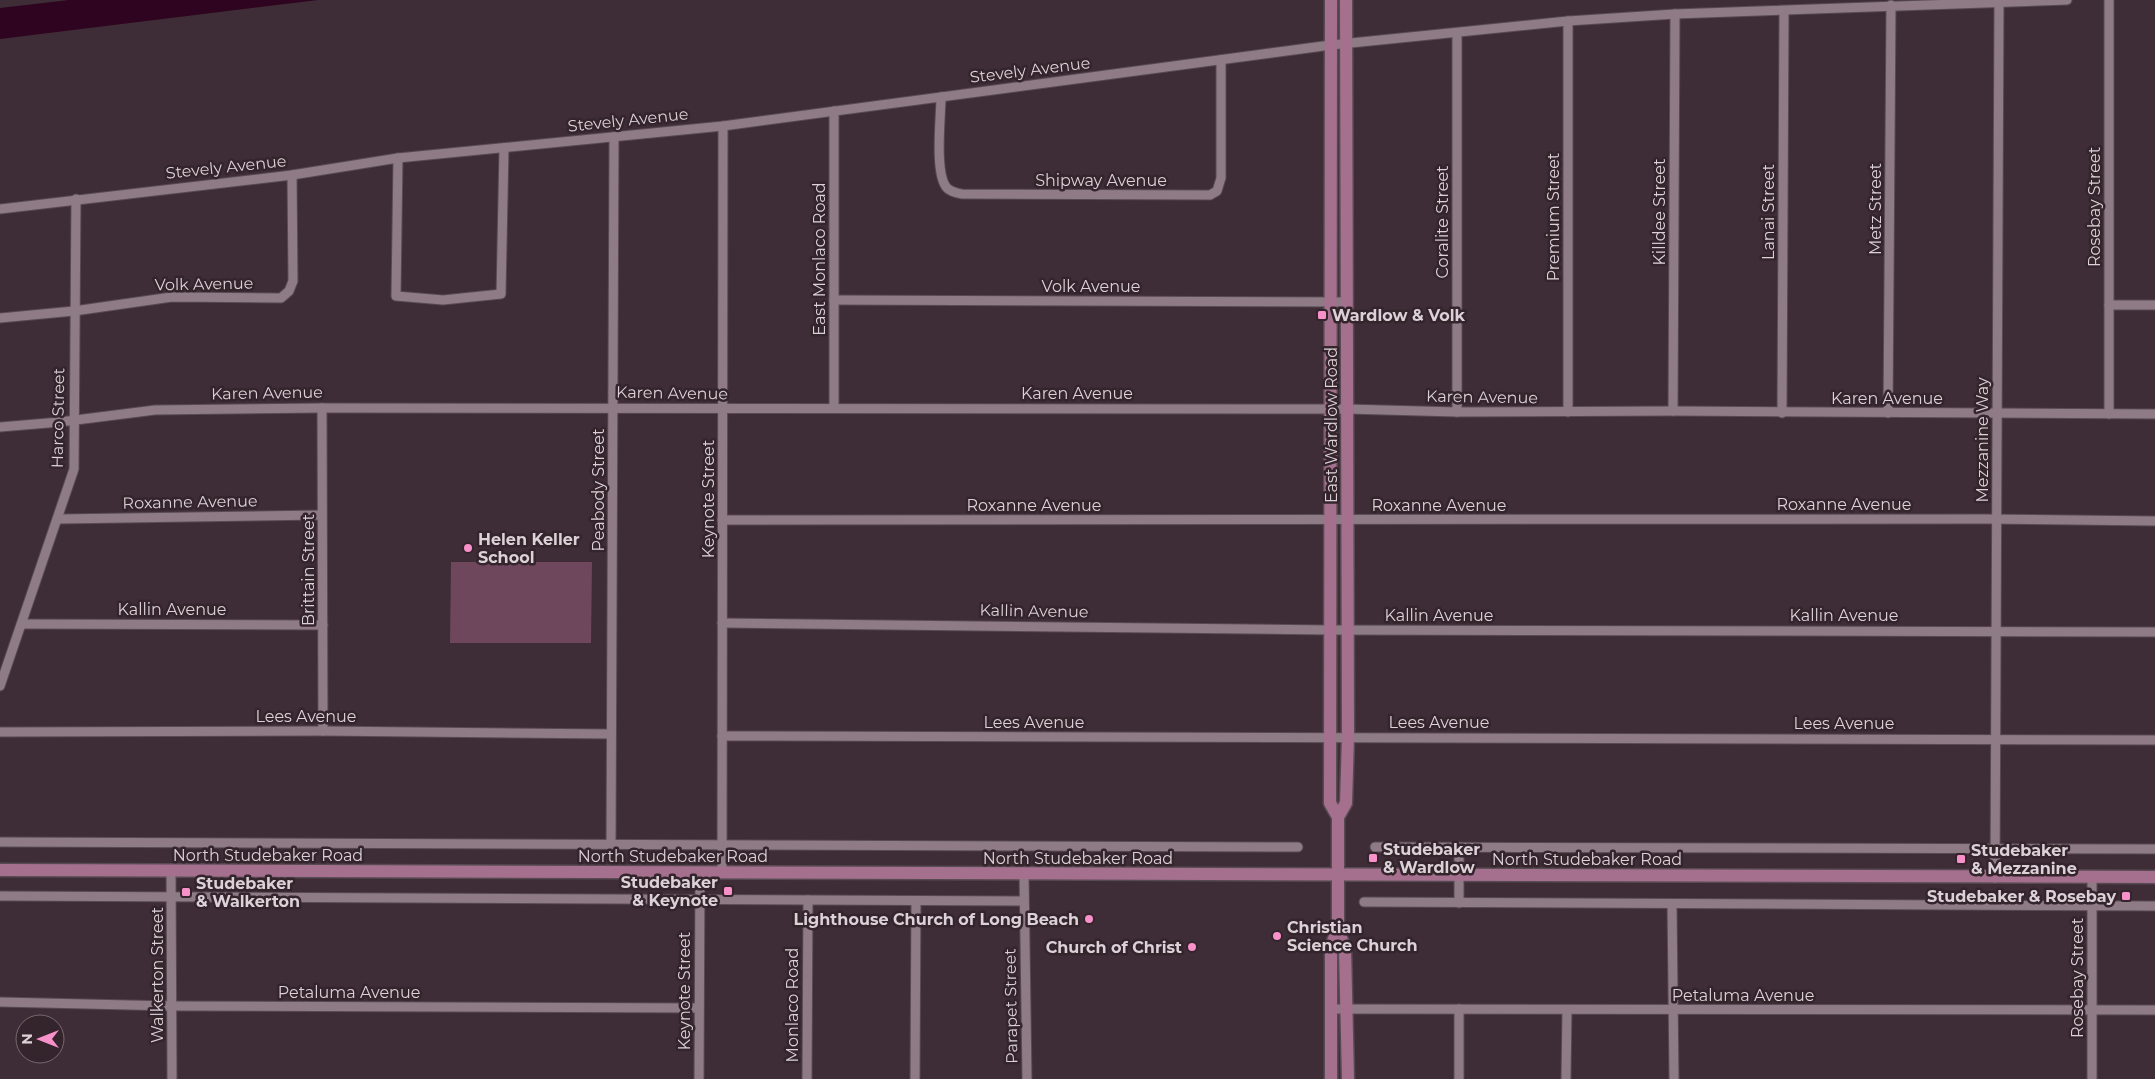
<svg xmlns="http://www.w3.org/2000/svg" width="2155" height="1079" font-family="Montserrat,sans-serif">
  <rect width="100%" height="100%" fill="#3e2d36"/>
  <!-- green -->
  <path fill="#6e475c" d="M451,562H592L591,643H450Z"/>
  <!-- water -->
  <path fill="#2f0420" d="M69,0H318L0,39V8Z"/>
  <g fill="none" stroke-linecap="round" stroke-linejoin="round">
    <!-- minor casing -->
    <g stroke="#584a52" stroke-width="11">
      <g id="minor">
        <path d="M2109,0V414"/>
        <path d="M1568,21V412"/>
        <path d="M1457,33V412"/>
        <path d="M941,97C941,116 934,174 947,188C951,192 957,193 962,194L1210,195L1217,191L1221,178V60"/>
        <path d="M398,158L396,296L443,300L501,294L504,148"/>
        <path d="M0,209L292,175L398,158L723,126L1331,45L1568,21L1675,14L2067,0"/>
        <path d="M834,300L1347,302"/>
        <path d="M2109,305H2155"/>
        <path d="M0,318L74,311L172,297L281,298L289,291L293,281L292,175"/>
        <path d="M834,407V111"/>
        <path d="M322,408L323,731"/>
        <path d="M1673,411L1675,14"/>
        <path d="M1782,413L1784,11"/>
        <path d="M1888,413L1891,5"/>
        <path d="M0,427L60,422L155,410L322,408L1347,409L1457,412L1673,411L2155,414"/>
        <path d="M59,519L322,515"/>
        <path d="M722,520L1984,519L2155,521"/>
        <path d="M722,623L1331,630L2155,632"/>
        <path d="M22,624L323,625"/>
        <path d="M0,686L74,469L76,199"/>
        <path d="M0,732L323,731L611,734"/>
        <path d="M722,736L2155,740"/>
        <path d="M0,842L1298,847"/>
        <path d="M611,844L614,137"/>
        <path d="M1375,847L2155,849"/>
        <path d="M1459,847V903"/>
        <path d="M171,871L172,1079"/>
        <path d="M722,873L723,126"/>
        <path d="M1024,873L1027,1079"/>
        <path d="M1995,878L1999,2"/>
        <path d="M2092,878V1079"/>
        <path d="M0,896L1024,901"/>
        <path d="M1364,902L2155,906"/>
        <path d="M1672,904L1674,1079"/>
        <path d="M0,1002L172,1006L699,1008"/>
        <path d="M1331,1009L2155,1010"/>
        <path d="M699,1079L700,873"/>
        <path d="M807,1079L808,900"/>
        <path d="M915,1079L916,901"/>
        <path d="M1459,1079V1009"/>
        <path d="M1566,1079L1567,1010"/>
      </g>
    </g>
    <!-- secondary casing -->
    <g stroke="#584a52" stroke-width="15">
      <g id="secondary">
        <path d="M1331,0L1330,803L1338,817V929L1345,949L1348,1079"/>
        <path d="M1338,817L1346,803L1348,737L1346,0"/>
        <path d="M0,870L2155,877"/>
        <path d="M1331,1079V946L1338,929"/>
      </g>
    </g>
    <!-- minor -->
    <use href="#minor" stroke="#8f7b85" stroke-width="9"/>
    <!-- secondary -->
    <use href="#secondary" stroke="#a4708e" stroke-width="12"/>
  </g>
  <!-- markers -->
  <g fill="#f890ca" stroke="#34242c" stroke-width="2">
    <rect x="1317" y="310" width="10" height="10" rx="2.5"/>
    <circle cx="468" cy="548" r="5"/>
    <rect x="1368" y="853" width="10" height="10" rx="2.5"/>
    <rect x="1956" y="854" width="10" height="10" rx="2.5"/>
    <rect x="723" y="886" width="10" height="10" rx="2.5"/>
    <rect x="181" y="887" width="10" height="10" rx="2.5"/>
    <rect x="2121" y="891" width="10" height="10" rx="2.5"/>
    <circle cx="1089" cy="919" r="5"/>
    <circle cx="1277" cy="936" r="5"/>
    <circle cx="1192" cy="947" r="5"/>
  </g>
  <g text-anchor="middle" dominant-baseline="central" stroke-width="5" stroke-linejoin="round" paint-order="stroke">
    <!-- street labels -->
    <g font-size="16" fill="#dcd1d7" stroke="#34242c">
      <text transform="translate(1030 70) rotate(-7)">Stevely Avenue</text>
      <text transform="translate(628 120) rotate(-6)">Stevely Avenue</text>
      <text transform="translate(226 167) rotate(-6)">Stevely Avenue</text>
      <text x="1101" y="180">Shipway Avenue</text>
      <text transform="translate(2094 207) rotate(-90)">Rosebay Street</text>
      <text transform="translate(1875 209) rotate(-90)">Metz Street</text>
      <text transform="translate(1659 212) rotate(-90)">Killdee Street</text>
      <text transform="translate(1768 212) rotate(-90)">Lanai Street</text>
      <text transform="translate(1553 217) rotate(-90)">Premium Street</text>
      <text transform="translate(1442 222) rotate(-90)">Coralite Street</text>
      <text transform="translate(819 259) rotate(-90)">East Monlaco Road</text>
      <text transform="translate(204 284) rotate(-1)">Volk Avenue</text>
      <text x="1091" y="286">Volk Avenue</text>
      <text transform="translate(267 393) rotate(-1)">Karen Avenue</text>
      <text transform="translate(672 393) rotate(1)">Karen Avenue</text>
      <text x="1077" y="393">Karen Avenue</text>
      <text transform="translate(1482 397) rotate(1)">Karen Avenue</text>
      <text x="1887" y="398">Karen Avenue</text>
      <text transform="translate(58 418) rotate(-89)">Harco Street</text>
      <text transform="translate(1331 425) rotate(-90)">East Wardlow Road</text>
      <text transform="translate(1982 440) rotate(-90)">Mezzanine Way</text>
      <text transform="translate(598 490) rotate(-90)">Peabody Street</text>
      <text transform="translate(708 499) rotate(-90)">Keynote Street</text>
      <text transform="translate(190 502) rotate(-1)">Roxanne Avenue</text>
      <text x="1844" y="504">Roxanne Avenue</text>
      <text x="1034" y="505">Roxanne Avenue</text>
      <text x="1439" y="505">Roxanne Avenue</text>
      <text transform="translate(308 570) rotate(-90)">Brittain Street</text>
      <text x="172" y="609">Kallin Avenue</text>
      <text transform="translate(1034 611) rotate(1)">Kallin Avenue</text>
      <text x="1439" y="615">Kallin Avenue</text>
      <text x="1844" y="615">Kallin Avenue</text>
      <text x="306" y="716">Lees Avenue</text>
      <text x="1034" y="722">Lees Avenue</text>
      <text x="1439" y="722">Lees Avenue</text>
      <text x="1844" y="723">Lees Avenue</text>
      <text x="268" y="855">North Studebaker Road</text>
      <text x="673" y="856">North Studebaker Road</text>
      <text x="1078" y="858">North Studebaker Road</text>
      <text x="1587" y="859">North Studebaker Road</text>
      <text transform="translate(157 975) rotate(-90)">Walkerton Street</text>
      <text transform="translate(2077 978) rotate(-90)">Rosebay Street</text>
      <text transform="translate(684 991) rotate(-90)">Keynote Street</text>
      <text x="349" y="992">Petaluma Avenue</text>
      <text x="1743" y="995">Petaluma Avenue</text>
      <text transform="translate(792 1005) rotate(-90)">Monlaco Road</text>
      <text transform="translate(1011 1006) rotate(-91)">Parapet Street</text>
    </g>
    <!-- poi labels -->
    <g font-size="16" font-weight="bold" fill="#dcd1d7" stroke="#34242c" text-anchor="start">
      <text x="1332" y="315">Wardlow &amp; Volk</text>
      <text x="478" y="539">Helen Keller<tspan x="478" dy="18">School</tspan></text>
      <text x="1383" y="849">Studebaker<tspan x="1383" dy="18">&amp; Wardlow</tspan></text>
      <text x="1971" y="850">Studebaker<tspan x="1971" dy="18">&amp; Mezzanine</tspan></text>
      <text x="718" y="882" text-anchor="end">Studebaker<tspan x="718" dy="18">&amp; Keynote</tspan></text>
      <text x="196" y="883">Studebaker<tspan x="196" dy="18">&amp; Walkerton</tspan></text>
      <text x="2116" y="896" text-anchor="end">Studebaker &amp; Rosebay</text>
      <text x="1079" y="919" text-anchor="end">Lighthouse Church of Long Beach</text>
      <text x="1287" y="927">Christian<tspan x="1287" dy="18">Science Church</tspan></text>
      <text x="1182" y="947" text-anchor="end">Church of Christ</text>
    </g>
  </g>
  <!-- north arrow -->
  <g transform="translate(40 1039) rotate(270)"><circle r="24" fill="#34242c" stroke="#776970"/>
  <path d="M0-4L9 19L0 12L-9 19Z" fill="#f890ca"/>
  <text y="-8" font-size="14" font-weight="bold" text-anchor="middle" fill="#dcd1d7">N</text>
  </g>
</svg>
